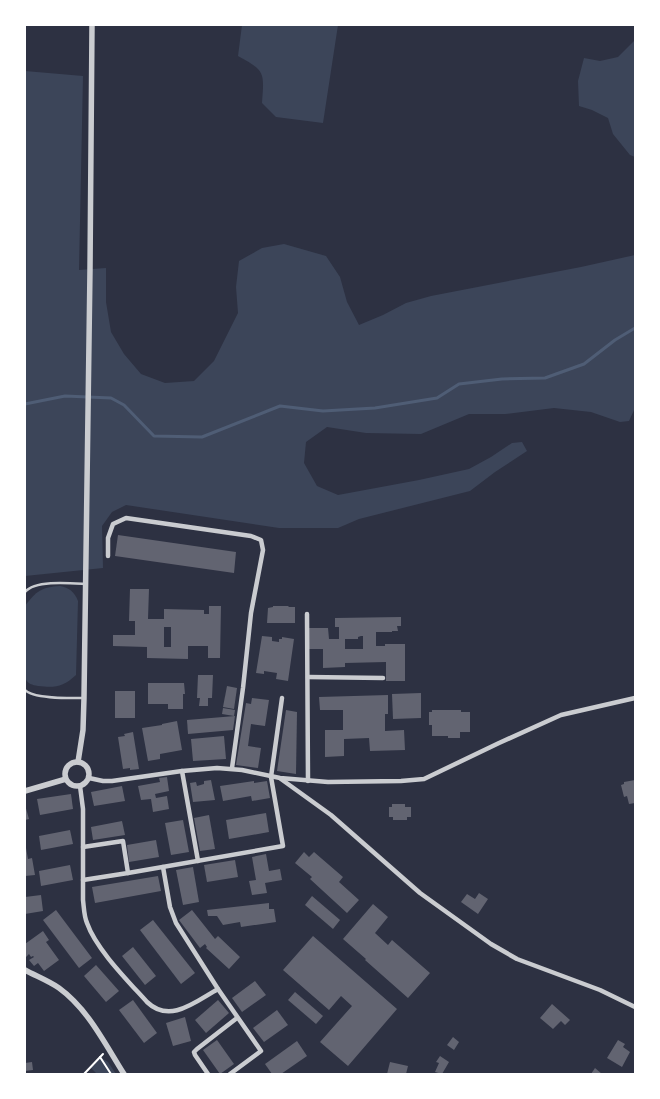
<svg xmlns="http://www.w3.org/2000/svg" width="660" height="1099" font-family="Georgia,serif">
  <rect width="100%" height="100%" fill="#2d3142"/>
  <!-- green -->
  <g fill="#3c4559">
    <path d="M242,25H338L323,123L276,117L262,103C264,73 266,71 238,56Z"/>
    <path d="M635,40V157L630,155L613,134L608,118L592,110L579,106L578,81L584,58L600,61L618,57Z"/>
    <path d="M25,71L83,76L79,270L106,268V302L111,332L124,354L141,374L165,383L194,381L214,361L238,313L236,287L239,261L262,248L284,244L326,256L340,277L347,302L359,325L383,315L406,303L431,296L581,267L635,255V408L629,421L620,422L591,412L554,408L505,414H469L421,434L366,433L327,427L306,442L304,463L317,486L338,495L419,480L469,469L491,457L512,443L522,442L527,451L495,472L470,491L359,519L338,528H279L126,505L112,512L102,526L103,568L25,576Z"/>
    <path d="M60,586C69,588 74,591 78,601L76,675C63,687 55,688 38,686C32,685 28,684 25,678V606C36,591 42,587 60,586Z"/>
    <path d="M100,1057L108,1062L116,1074H97L90,1067Z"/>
  </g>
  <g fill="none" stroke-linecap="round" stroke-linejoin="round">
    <!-- stream -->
    <path stroke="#4f5d75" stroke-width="3" d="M25,404L65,396L111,398L124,405L154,436L202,437L280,406L323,411L375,408L437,398L459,384L502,379L545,378L584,364L615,340L635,328"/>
  </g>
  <!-- building -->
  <g fill="#626471" fill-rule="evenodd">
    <path d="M118,535L236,552L234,573L115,556Z"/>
    <path d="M130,589H149L148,619H164V609L204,610V614H209V606H221L220,658H208V646H188V659L147,658V647L113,646V635H135V621H129ZM164,627H171V647H164Z"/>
    <path d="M273,606H288L289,607H295V623H267L268,608L273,607Z"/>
    <path d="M401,617V626H397L398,631H392V632H376V646H385V644H405V681H386V662L345,663V667L323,668V649H309V628H328L329,639H339V627H335V618ZM361,636H363V649H345V639H358V637Z"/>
    <path d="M262,636L272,637V641L279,642V639H282V637L294,639L288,681L276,679L277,673L264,671V674L256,673Z"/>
    <path d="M198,675H213L212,698H208V706H199L200,698H197Z"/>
    <path d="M148,683H184L185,694H183V709H168V704H148Z"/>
    <path d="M227,686L237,688L234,709L223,707Z"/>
    <rect x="115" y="691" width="20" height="27"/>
    <path d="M421,693V718L393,719L392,694Z"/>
    <path d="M388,695V714H385V731L404,730L405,750L370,751L369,738L344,739V756L325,757V730H343V710H320L319,697Z"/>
    <path d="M252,698L269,700L265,726L251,724L248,746L261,748L258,768L236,765L246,703L251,704Z"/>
    <path d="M223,708L235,710L234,716L222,714Z"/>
    <path d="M286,710L297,712L296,774L277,771Z"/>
    <path d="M432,710H461V712H470V732H460V738H448V736H432V725H429V712H432Z"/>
    <path d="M235,716L233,730L188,734L187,720Z"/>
    <path d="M177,721L182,750L160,754V759L148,761L142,728L162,725V724Z"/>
    <path d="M133,732L139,769L130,770V768L123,769L118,737L125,736L124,734Z"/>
    <path d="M224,736L226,759L193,761L191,739Z"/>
    <path d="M167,777L169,791L155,794L156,798L167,796L169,809L153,812L151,799L141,800L138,786L160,782L159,778Z"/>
    <path d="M211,780L215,800L193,802L190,783L196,782L197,786L204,784V781Z"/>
    <path d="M635,780V803L629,804L627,796L624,797L621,785L624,784V782Z"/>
    <path d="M254,781V783L267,781L270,798L252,801L251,796L223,801L220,786Z"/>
    <path d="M122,786L125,801L94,806L91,792Z"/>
    <path d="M71,794L73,809L40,815L37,799Z"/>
    <path d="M392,804H405V807H411V817H407V820H393V817H389V807H392Z"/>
    <path d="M25,805L29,819L25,820Z"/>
    <path d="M266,813L269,832L229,839L226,820Z"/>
    <path d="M209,815L215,849L200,851L194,818Z"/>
    <path d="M183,820L189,852L171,855L165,823Z"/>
    <path d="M122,821L125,835L93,840L91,827Z"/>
    <path d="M70,830L73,844L41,850L39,836Z"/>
    <path d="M156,840L159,857L129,862L127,845Z"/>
    <path d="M25,848H26L28,859L32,858L35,875L25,876Z"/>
    <path d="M304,852L309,857L314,852L343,877L339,882L359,900L347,913L310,879L312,877L295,863Z"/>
    <path d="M266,854L269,871L280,869L282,880L265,883L267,893L252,895L249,881L256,880L252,857Z"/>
    <path d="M235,860L238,877L207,882L204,865Z"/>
    <path d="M70,865L73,880L41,886L39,871Z"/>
    <path d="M193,867L199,902L183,905L176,870Z"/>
    <path d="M158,876L161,891L95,903L92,887Z"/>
    <path d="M479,893L488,899L478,914L461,902L467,894L475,899Z"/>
    <path d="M41,895L43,911L25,914V897Z"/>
    <path d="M312,896L340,920L333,929L305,905Z"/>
    <path d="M269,903V909H274L276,922L241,927L240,922L223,925L217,916H208L207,910Z"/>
    <path d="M373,904L388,917L375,933L388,945L392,940L430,973L408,998L365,960L366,959L343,939Z"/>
    <path d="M56,910L92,958L79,968L43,920Z"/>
    <path d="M192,910L215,939L218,936L240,957L229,969L206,948L207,947L205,944L200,948L179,920Z"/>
    <path d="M153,920L195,973L181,984L140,930Z"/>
    <path d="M43,931L49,940L46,942L59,960L44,971L38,963L34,966L29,960L34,957L33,956L31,957L29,954L26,957L25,955V944Z"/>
    <path d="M313,936L397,1009L348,1066L320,1042L352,1006L341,996L329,1010L283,970Z"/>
    <path d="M133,947L156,976L145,985L122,956Z"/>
    <path d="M96,965L119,991L106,1002L84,976Z"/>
    <path d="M255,981L266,995L242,1012L232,998Z"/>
    <path d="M295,992L323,1016L316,1024L288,1000Z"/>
    <path d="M133,1000L157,1033L144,1043L119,1010Z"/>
    <path d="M218,1000L229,1013L206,1033L195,1020Z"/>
    <path d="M552,1004L570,1020L565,1025L561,1021L553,1029L540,1018Z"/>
    <path d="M277,1010L288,1025L264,1042L253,1028Z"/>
    <path d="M185,1017L191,1041L173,1046L166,1023Z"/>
    <path d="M453,1037L459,1042L454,1050L447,1045Z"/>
    <path d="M217,1040L234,1064L220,1074L203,1050Z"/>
    <path d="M618,1040L625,1044L623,1047L630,1052L622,1067L607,1058Z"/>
    <path d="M297,1041L307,1056L281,1074H272L265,1064Z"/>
    <path d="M440,1056L449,1062L442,1074L435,1072L439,1063L436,1062Z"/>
    <path d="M32,1062L33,1070L25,1071V1063Z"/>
    <path d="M390,1062L408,1066L406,1074H387Z"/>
    <path d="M595,1068L602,1074H591Z"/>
  </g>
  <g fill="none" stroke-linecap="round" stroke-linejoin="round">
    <!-- path -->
    <g stroke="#fff" stroke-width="2">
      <path d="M100,1057L111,1074"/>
      <path d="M84,1074L103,1054"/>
    </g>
    <!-- service -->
    <g stroke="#caccd0" stroke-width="2.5">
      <path d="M25,592C35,580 69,583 85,584"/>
      <path d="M25,690C33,699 71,698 84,698"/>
    </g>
    <!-- minor -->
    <g stroke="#caccd0" stroke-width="4.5">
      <path d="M108,556V538L113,524L126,518L251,536L261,540L263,550L251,613L243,688L232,768"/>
      <path d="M307,614L308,781"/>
      <path d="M308,677L383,678"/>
      <path d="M182,771L198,861"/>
      <path d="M89,778L103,781H112L182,771L217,768L242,770L280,778L328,782L401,781L424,779L499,743L561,715L635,698"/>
      <path d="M281,779L331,815L420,893L491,944L517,959L600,990L635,1007"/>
      <path d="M80,786L83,809V900C84,908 84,916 87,923C96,949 128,981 147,1002C170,1024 195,1002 218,989"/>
      <path d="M83,847L123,841L128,873L83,880"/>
      <path d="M163,867L170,907L176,923L218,989L261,1051L230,1074"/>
      <path d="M128,873L283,846L271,777L282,698"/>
      <path d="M208,1074L195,1055L194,1052L197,1049L237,1018"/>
    </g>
    <!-- tertiary -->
    <g stroke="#caccd0" stroke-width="5.5">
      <path d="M78,762L83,730L84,698L90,270L92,25"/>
      <circle cx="77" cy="774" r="12"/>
      <path d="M25,791L66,779"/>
      <path d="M25,970C36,976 49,981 59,988C88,1009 105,1044 124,1074"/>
    </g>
  </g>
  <!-- border -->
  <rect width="660" height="1099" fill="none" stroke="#ffffff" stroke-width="52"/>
</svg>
